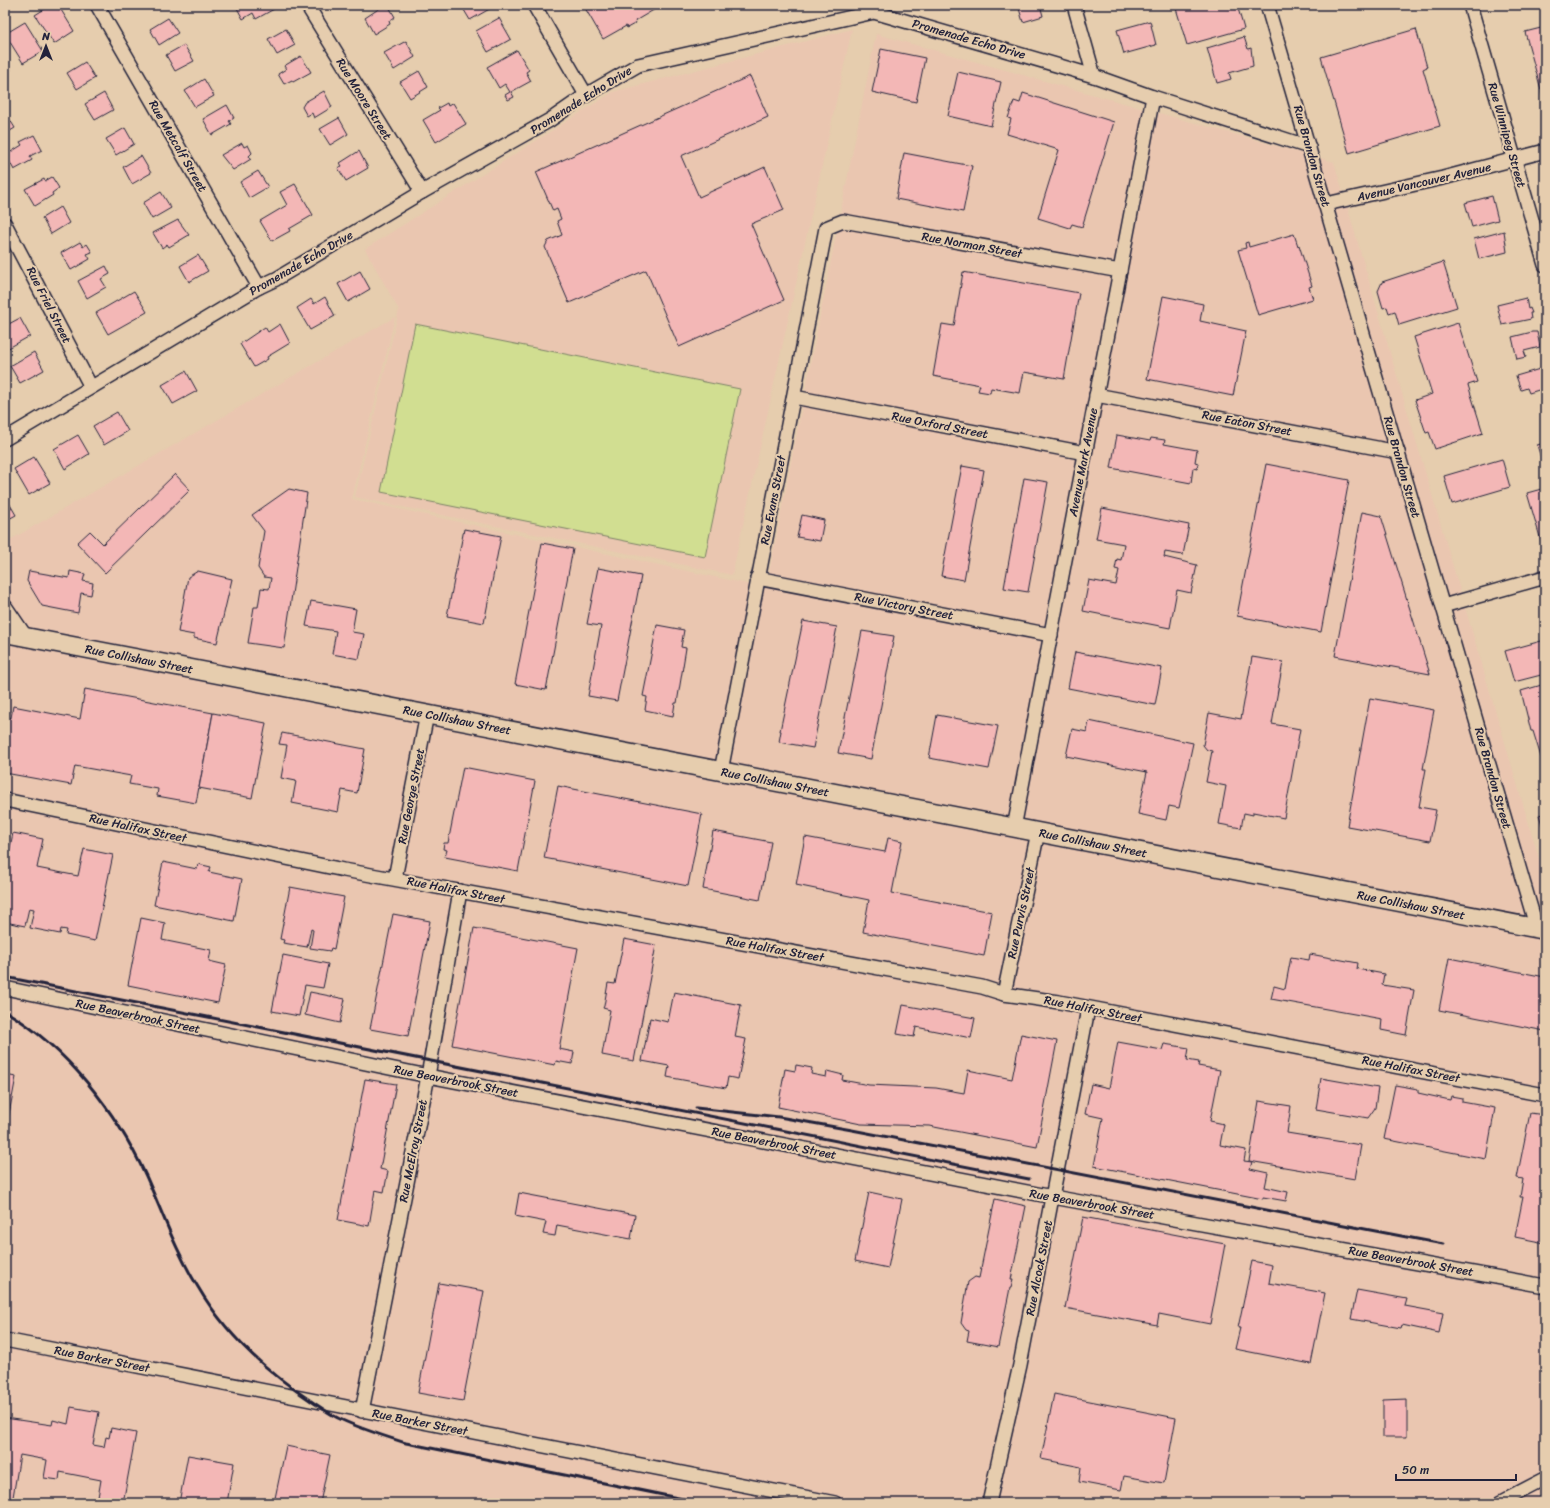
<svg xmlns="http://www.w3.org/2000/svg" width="1550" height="1508" font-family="Sriracha,sans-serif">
  <rect width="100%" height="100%" fill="#e6cdae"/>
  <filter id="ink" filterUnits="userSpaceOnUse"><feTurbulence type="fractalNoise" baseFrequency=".025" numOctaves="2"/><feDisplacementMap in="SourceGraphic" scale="8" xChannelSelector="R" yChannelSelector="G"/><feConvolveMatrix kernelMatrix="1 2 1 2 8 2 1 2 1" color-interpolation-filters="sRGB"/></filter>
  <g filter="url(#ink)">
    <!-- built -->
    <g fill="#eac6b0">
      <path d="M852,29L732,575L355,497L399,310L365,249L613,92Z"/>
      <path d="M876,34L1334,162L1545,879V1503H5V543L395,317L352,499L766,588Z"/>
    </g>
    <!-- green -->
    <path fill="#d1de91" stroke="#7a8066" d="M415,324L740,389L705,557L381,492Z"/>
    <!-- building -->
    <g fill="#f3b7b6" stroke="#22223b">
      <path d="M51,5H58L74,31L54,44L35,15Z"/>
      <path d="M243,5H272L274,9L256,19L253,13L243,19L237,8Z"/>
      <path d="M382,5H388L395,17L389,21L390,24L374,34L365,18L380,8L379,7Z"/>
      <path d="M461,5H491L493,7L470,20Z"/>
      <path d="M590,5H662L635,21L636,23L627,28L626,26L603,39L585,8Z"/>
      <path d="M1018,5H1040L1043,16L1023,22Z"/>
      <path d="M1175,5H1237L1244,29L1187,45Z"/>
      <path d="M168,18L178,33L159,45L150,29Z"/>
      <path d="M499,18L511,39L488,52L476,31Z"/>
      <path d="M1150,21L1156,45L1124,54L1117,30Z"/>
      <path d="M25,22L43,51L23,63L5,34Z"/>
      <path d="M1545,27V104L1525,32Z"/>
      <path d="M286,29L295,45L277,55L268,39Z"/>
      <path d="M1416,29L1427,67L1423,69L1440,126L1349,153L1321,57Z"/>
      <path d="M1244,37L1248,49L1251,48L1253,66L1229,73L1231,79L1217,83L1207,48Z"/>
      <path d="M406,41L415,57L394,70L384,53Z"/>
      <path d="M184,45L194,61L175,71L166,55Z"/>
      <path d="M881,49L925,58L916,102L872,92Z"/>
      <path d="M517,50L529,70L526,72L531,81L511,92L514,97L508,100L505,95L510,92L505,84L499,88L487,67Z"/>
      <path d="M301,56L311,72L293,82L292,80L284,84L278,74L286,69L284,66Z"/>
      <path d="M5,60L11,70L5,74Z"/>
      <path d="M85,62L95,78L77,89L67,73Z"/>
      <path d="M419,71L428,87L410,98L400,82Z"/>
      <path d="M958,72L1001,82L991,126L948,116Z"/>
      <path d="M750,76L768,117L681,156L699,197L765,167L784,210L751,224L784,300L679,347L646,270L569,303L545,247L548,241L562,235L557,221L561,219L557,209L553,211L536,172Z"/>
      <path d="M204,79L214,96L195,107L185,91Z"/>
      <path d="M324,91L332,107L314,118L312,113L307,116L302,107L305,102Z"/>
      <path d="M104,93L113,110L95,120L85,104Z"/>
      <path d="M1023,93L1114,122L1082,227L1072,224L1070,228L1038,218L1059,150L1007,134L1011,119L1008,118L1014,101L1020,103Z"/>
      <path d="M447,103L448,106L453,103L466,124L436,142L423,120L440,110L438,108Z"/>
      <path d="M227,105L234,118L229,121L231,124L212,135L203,119Z"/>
      <path d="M5,112L15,128L5,134Z"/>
      <path d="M339,118L348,134L330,145L320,129Z"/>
      <path d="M125,128L134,144L116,155L106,139Z"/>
      <path d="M34,135L42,150L30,156L32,160L14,170L6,155L22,145L20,142Z"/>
      <path d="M242,143L244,147L248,145L252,153L249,156L251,159L233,170L221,155Z"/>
      <path d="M359,151L368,168L346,181L338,168L342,166L340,163Z"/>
      <path d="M904,153L972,166L963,212L896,199Z"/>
      <path d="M141,156L151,173L132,184L123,167Z"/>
      <path d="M258,171L268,187L249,198L240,182Z"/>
      <path d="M52,177L59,188L52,193L53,195L35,206L25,189L44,179L45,181Z"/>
      <path d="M295,184L313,215L289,229L290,231L272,241L260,221L287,205L280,192Z"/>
      <path d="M161,192L171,208L152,219L143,203Z"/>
      <path d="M1492,196L1498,220L1472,227L1465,203Z"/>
      <path d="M60,207L69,223L51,234L42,218Z"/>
      <path d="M178,220L189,235L169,247L167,244L162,248L153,233Z"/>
      <path d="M1504,231L1507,252L1479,259L1474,239Z"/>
      <path d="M1294,234L1298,246L1299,245L1312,286L1309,287L1313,299L1258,315L1238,250L1246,248L1245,243L1248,242L1249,247Z"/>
      <path d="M80,242L83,247L87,244L92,252L87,254L90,259L71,270L61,253Z"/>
      <path d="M198,255L208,271L189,282L180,266Z"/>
      <path d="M1443,262L1457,307L1399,325L1395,311L1389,313L1387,307L1383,308L1378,291L1382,282Z"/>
      <path d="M106,266L110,274L101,279L106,287L87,298L78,281Z"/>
      <path d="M360,271L370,289L348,302L338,284Z"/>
      <path d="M963,272L1079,293L1064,379L1024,372L1020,393L991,388L990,393L978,391L980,385L933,376L942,324L954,326Z"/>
      <path d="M134,291L147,312L108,334L96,313Z"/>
      <path d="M1163,296L1203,304L1200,321L1246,331L1233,396L1147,379Z"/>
      <path d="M325,297L335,316L310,330L297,308L311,299L314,304Z"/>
      <path d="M1526,298L1528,309L1530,308L1532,313H1530L1531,319L1502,325L1497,305Z"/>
      <path d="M5,300L10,308L5,311Z"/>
      <path d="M20,318L30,336L5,350V326Z"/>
      <path d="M1458,323L1477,382L1468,385L1483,433L1435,449L1429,432L1426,433L1415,400L1432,394L1414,337Z"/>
      <path d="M280,324L290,343L267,357L268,359L254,367L240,344L265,327L268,332Z"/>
      <path d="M1532,332H1537L1540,347L1524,351L1526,357L1517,359L1512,337Z"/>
      <path d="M34,352L44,370L20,383L10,366Z"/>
      <path d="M1540,369L1543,379L1545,378V388L1529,393L1527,388L1521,390L1516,376Z"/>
      <path d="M186,371L197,391L173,404L162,385Z"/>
      <path d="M117,412L128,431L104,445L93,426Z"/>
      <path d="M78,435L89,454L65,469L54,449Z"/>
      <path d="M1117,435L1150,441L1151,438L1165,440L1164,444L1197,450L1195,462L1198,463L1197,469L1193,468L1191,483L1111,468Z"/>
      <path d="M1545,443V471L1537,445Z"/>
      <path d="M34,457L50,483L29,495L14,469Z"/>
      <path d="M1502,459L1510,487L1452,504L1444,476Z"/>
      <path d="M1266,464L1349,480L1321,632L1237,616Z"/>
      <path d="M962,466L984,470L964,580L941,576Z"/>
      <path d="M175,474L190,490L105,573L77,543L90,531L103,544Z"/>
      <path d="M1024,478L1048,482L1028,592L1004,588Z"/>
      <path d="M1545,488V543L1542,544L1527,493Z"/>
      <path d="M289,489L307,493L284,648L248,643L254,607H258L261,588L269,589L271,578L264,577L258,568L264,531L252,515Z"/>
      <path d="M5,496L16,515L5,521Z"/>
      <path d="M1102,508L1189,525L1183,555L1165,552L1164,557L1197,565L1191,593L1177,590L1170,628L1083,611L1089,580L1116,585L1119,570L1115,569L1117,559L1121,560L1124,544L1096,539Z"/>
      <path d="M1362,512L1381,516L1430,674L1335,656Z"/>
      <path d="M802,515L824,520L820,541L797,537Z"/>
      <path d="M464,529L501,536L484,623L447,616Z"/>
      <path d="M542,543L573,549L546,690L515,684Z"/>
      <path d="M598,568L641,576L617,701L588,696L601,626L587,624Z"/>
      <path d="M29,571L69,578L70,571L85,574L83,581L93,583L91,595L81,593L78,613L42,606L27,581Z"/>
      <path d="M198,571L232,579L217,643L194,638V635L178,632L188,577Z"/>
      <path d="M311,601L356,609L352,632L364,634L359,659L332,654L336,631L306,626Z"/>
      <path d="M803,621L837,627L813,748L779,742L781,731H780Z"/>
      <path d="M657,625L684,630L681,647L686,648L677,703H675L673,716L645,710L647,697L643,696Z"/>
      <path d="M862,631L894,636L871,759L838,753Z"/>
      <path d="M1545,640V674L1514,682L1505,651Z"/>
      <path d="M1075,652L1162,668L1155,705L1068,688Z"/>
      <path d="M1252,657L1283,662L1272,724L1300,729L1284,818L1253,812V815L1244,813L1241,828L1219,824L1226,786L1206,782L1212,751L1207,750L1203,745L1209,713L1241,719Z"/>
      <path d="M1545,684V756L1541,757L1533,731H1531L1521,691Z"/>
      <path d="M85,689L213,713L196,803L157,796L158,789L129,784L131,776L75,766L71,785L5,773V716L11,718L13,706L80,719Z"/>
      <path d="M1370,698L1434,710L1423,769H1426L1419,807L1436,810L1430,841L1347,826Z"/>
      <path d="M213,713L266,723L252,798L199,788Z"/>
      <path d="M937,715L998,726L989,769L929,758Z"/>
      <path d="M1089,721L1193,743L1179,808L1169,806L1166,820L1138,814L1147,772L1066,756L1072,729L1087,732Z"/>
      <path d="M282,733L365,749L357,793L342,790L338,812L292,803L296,781L281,778L287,745L279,744Z"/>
      <path d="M463,767L535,781L518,871L445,857L447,850L443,849L444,843H448Z"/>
      <path d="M558,786L702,814L688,886L544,858Z"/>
      <path d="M1545,813V834L1539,815Z"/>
      <path d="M713,831L771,842L760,900L703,889Z"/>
      <path d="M13,833L43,839L37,868L78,876L84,849L113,855L95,941L66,935L67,930L61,929L60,934L30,928L34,909L29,908L25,926L5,922V872Z"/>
      <path d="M805,837L885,852L888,838L902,841L892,893L992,912L984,956L863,932L869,900L796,885Z"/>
      <path d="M163,862L197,869L198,864L211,867L209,872L242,879L234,921L154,905Z"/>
      <path d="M290,887L344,897L334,949L331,948L330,951L310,948L313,930L311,929L307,947L283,943L284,940L280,939Z"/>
      <path d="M393,914L430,921L408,1036L370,1029Z"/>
      <path d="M141,918L165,923L162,940L211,950L209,961L226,965L218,1003L128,985Z"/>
      <path d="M474,928L578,948L559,1049L574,1052L572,1064L556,1061L555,1065L452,1045Z"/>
      <path d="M624,939L656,945L634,1061L602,1055L610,1010L603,1008L604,1006L608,983L615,984Z"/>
      <path d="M1310,954L1358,963L1357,969L1384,974L1382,985L1414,990L1406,1035L1381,1030L1382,1019L1271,999L1274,986L1285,989L1291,957L1309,960Z"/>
      <path d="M283,955L328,964L323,988L305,985L299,1016L272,1011Z"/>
      <path d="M1449,958L1545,977V1031L1439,1010Z"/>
      <path d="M310,992L345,999L340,1023L305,1015Z"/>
      <path d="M674,992L741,1005L735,1037L746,1039L738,1079L728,1077L726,1088L667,1077L669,1066L642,1061L650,1018L668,1022Z"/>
      <path d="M903,1005L975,1018L971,1038L916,1027L914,1037L897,1034Z"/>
      <path d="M1021,1034L1057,1041L1037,1147L929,1126L861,1124L778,1107L785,1069L795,1071L796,1065L812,1068L811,1074L826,1077L827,1071L843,1075L842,1080L869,1085L936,1088L964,1093L968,1070L1012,1079Z"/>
      <path d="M1118,1042L1162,1050L1164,1044L1189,1048L1187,1060L1199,1062L1198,1066L1220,1070L1210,1121L1224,1124L1220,1145L1246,1150L1244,1161L1252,1162L1250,1169L1268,1173L1265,1187L1288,1192L1286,1201L1263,1197V1199L1094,1166L1103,1118L1085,1114L1091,1084L1109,1088Z"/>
      <path d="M5,1075L16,1077L5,1135Z"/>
      <path d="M1321,1078L1378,1088L1375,1108L1368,1118L1316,1109Z"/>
      <path d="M365,1079L396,1084L380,1169L388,1171L384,1192L375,1190L369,1226L338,1220Z"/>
      <path d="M1395,1085L1418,1089V1093L1450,1100L1451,1096L1462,1098V1102L1495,1108L1486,1159L1384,1139Z"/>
      <path d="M1259,1101L1291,1106L1287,1133L1361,1145L1355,1179L1249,1161Z"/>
      <path d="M1530,1113L1545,1115V1243L1515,1237L1523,1197H1520L1523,1179L1517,1178Z"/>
      <path d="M869,1192L902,1199L888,1268L855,1261Z"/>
      <path d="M519,1193L635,1215L631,1239L557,1225L555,1236L543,1234L546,1222L515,1216Z"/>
      <path d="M995,1199L1026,1206L1011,1280H1013L1011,1288H1010L998,1347L967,1341L969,1331L966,1330L961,1323L968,1282L975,1277L979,1278Z"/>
      <path d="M1083,1217L1225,1244L1210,1324L1159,1314L1157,1325L1065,1308Z"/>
      <path d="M1252,1261L1272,1265L1269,1283L1325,1293L1311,1364L1235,1349L1240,1328H1238Z"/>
      <path d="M439,1283L484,1291L463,1401L418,1393Z"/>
      <path d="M1357,1290L1407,1299L1405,1306L1443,1313L1439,1333L1402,1325L1401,1328L1351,1319Z"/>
      <path d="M1054,1394L1176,1418L1164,1483L1124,1476L1121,1490L1079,1482L1081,1467L1041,1459Z"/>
      <path d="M1407,1399V1437H1383V1400Z"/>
      <path d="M71,1407L99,1412L93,1445L104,1447L106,1437L109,1438L111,1428L136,1433L123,1503H97L101,1480L60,1472L59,1480L44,1478L47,1460L20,1455L12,1503H5V1418L52,1425L53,1420L68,1424Z"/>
      <path d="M286,1446L330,1455L320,1503H274Z"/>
      <path d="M188,1455L234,1463L227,1503H179Z"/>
    </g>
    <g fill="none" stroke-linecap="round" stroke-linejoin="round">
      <!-- street casing -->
      <g stroke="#22223b" stroke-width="16">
        <g id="street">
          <path d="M97,5L259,287"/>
          <path d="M307,5L422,192"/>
          <path d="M534,5L586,95"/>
          <path d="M1074,5L1094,76"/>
          <path d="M1267,5L1537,929"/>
          <path d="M1470,5L1545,265"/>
          <path d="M1326,204L1443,178L1545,151"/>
          <path d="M5,224L91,387"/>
          <path d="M1096,395L1398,452"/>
          <path d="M794,397L1085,453"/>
          <path d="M5,439L259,287L276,279L422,192L550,120L586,95L638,65L874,12L1094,76L1153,97L1309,147"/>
          <path d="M757,578L1051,635"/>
          <path d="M5,606L26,637"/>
          <path d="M1443,606L1545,577"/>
          <path d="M721,771L826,228L843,221L1120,271"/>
          <path d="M5,800L344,870L982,987L1004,994L1059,1002L1545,1095"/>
          <path d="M1014,828L1153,97"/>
          <path d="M395,878L427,714"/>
          <path d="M5,988L428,1076L1053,1197L1545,1286"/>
          <path d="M1004,994L1038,832"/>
          <path d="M5,1340L835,1503"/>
          <path d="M362,1411L428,1076L460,891"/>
          <path d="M989,1503L1020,1365L1088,1009"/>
          <path d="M1499,1503L1545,1479"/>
        </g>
      </g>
      <!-- secondary casing -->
      <g stroke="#22223b" stroke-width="21">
        <path id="secondary" d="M5,633L1545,930"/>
      </g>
      <!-- street -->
      <use href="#street" stroke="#e6cdae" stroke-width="13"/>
      <!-- secondary -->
      <use href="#secondary" stroke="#e6cdae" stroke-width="18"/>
      <!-- rail -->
      <g stroke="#22223b" stroke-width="3">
        <path d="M5,977L1029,1179"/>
        <path d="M5,1011C67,1048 116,1111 146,1176C163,1214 176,1252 198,1287C226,1335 268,1373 314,1403C322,1408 331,1415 340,1419C361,1429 384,1436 406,1443L703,1503"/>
        <path d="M696,1108L779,1117L852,1130L1443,1244"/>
      </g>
    </g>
  </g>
  <g text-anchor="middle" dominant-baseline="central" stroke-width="4" stroke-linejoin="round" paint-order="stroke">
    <!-- street labels -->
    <g font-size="12" fill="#22223b" stroke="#e6cdae">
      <text transform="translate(969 39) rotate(16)">Promenade Echo Drive</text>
      <text transform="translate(364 99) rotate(58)">Rue Moore Street</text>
      <text transform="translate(581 100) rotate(-32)">Promenade Echo Drive</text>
      <text transform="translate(1507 135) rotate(74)">Rue Winnipeg Street</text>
      <text transform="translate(178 146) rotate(60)">Rue Metcalf Street</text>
      <text transform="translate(1312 156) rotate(74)">Rue Brandon Street</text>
      <text transform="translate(1424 182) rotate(-13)">Avenue Vancouver Avenue</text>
      <text transform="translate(972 245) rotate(10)">Rue Norman Street</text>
      <text transform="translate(301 263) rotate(-30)">Promenade Echo Drive</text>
      <text transform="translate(49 305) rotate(63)">Rue Friel Street</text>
      <text transform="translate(1247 423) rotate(11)">Rue Eaton Street</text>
      <text transform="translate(940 425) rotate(11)">Rue Oxford Street</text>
      <text transform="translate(1083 462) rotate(-79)">Avenue Mark Avenue</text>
      <text transform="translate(1402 467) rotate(74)">Rue Brandon Street</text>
      <text transform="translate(773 500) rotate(-79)">Rue Evans Street</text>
      <text transform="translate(904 606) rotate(11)">Rue Victory Street</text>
      <text transform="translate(139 659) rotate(11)">Rue Collishaw Street</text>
      <text transform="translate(457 720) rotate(11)">Rue Collishaw Street</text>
      <text transform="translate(1493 778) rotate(74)">Rue Brandon Street</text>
      <text transform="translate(775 782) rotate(11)">Rue Collishaw Street</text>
      <text transform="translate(411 796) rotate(-79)">Rue George Street</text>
      <text transform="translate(138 828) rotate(12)">Rue Halifax Street</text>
      <text transform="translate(1093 843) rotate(11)">Rue Collishaw Street</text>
      <text transform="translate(456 890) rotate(11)">Rue Halifax Street</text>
      <text transform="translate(1411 905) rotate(11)">Rue Collishaw Street</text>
      <text transform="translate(1021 913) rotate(-78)">Rue Purvis Street</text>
      <text transform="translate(775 949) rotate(10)">Rue Halifax Street</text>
      <text transform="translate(1093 1009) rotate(11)">Rue Halifax Street</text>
      <text transform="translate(138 1016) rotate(12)">Rue Beaverbrook Street</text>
      <text transform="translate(1411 1069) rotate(11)">Rue Halifax Street</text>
      <text transform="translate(456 1081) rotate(11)">Rue Beaverbrook Street</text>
      <text transform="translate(774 1143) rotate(11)">Rue Beaverbrook Street</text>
      <text transform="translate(413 1151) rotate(-79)">Rue McElroy Street</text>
      <text transform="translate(1092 1204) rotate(10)">Rue Beaverbrook Street</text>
      <text transform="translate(1411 1261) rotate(10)">Rue Beaverbrook Street</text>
      <text transform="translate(1039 1268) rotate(-79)">Rue Alcock Street</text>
      <text transform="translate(102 1359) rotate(11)">Rue Barker Street</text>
      <text transform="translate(420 1422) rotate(11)">Rue Barker Street</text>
    </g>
  </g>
  <!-- margin -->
  <rect width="1550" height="1508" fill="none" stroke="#e6cdae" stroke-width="20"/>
  <rect x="10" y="10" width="1530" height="1488" fill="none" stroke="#22223b" stroke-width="1.5" filter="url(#ink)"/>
  <!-- north arrow -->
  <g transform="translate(46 46)" stroke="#e6cdae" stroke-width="3" paint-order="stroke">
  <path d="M0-3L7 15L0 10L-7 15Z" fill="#22223b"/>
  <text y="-6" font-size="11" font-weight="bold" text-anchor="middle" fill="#22223b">N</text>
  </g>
  <!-- scale -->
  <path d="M1396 1474v6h120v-6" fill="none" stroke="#22223b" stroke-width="2"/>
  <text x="1402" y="1474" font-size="12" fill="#22223b" stroke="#e6cdae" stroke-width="3" paint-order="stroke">50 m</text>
</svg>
